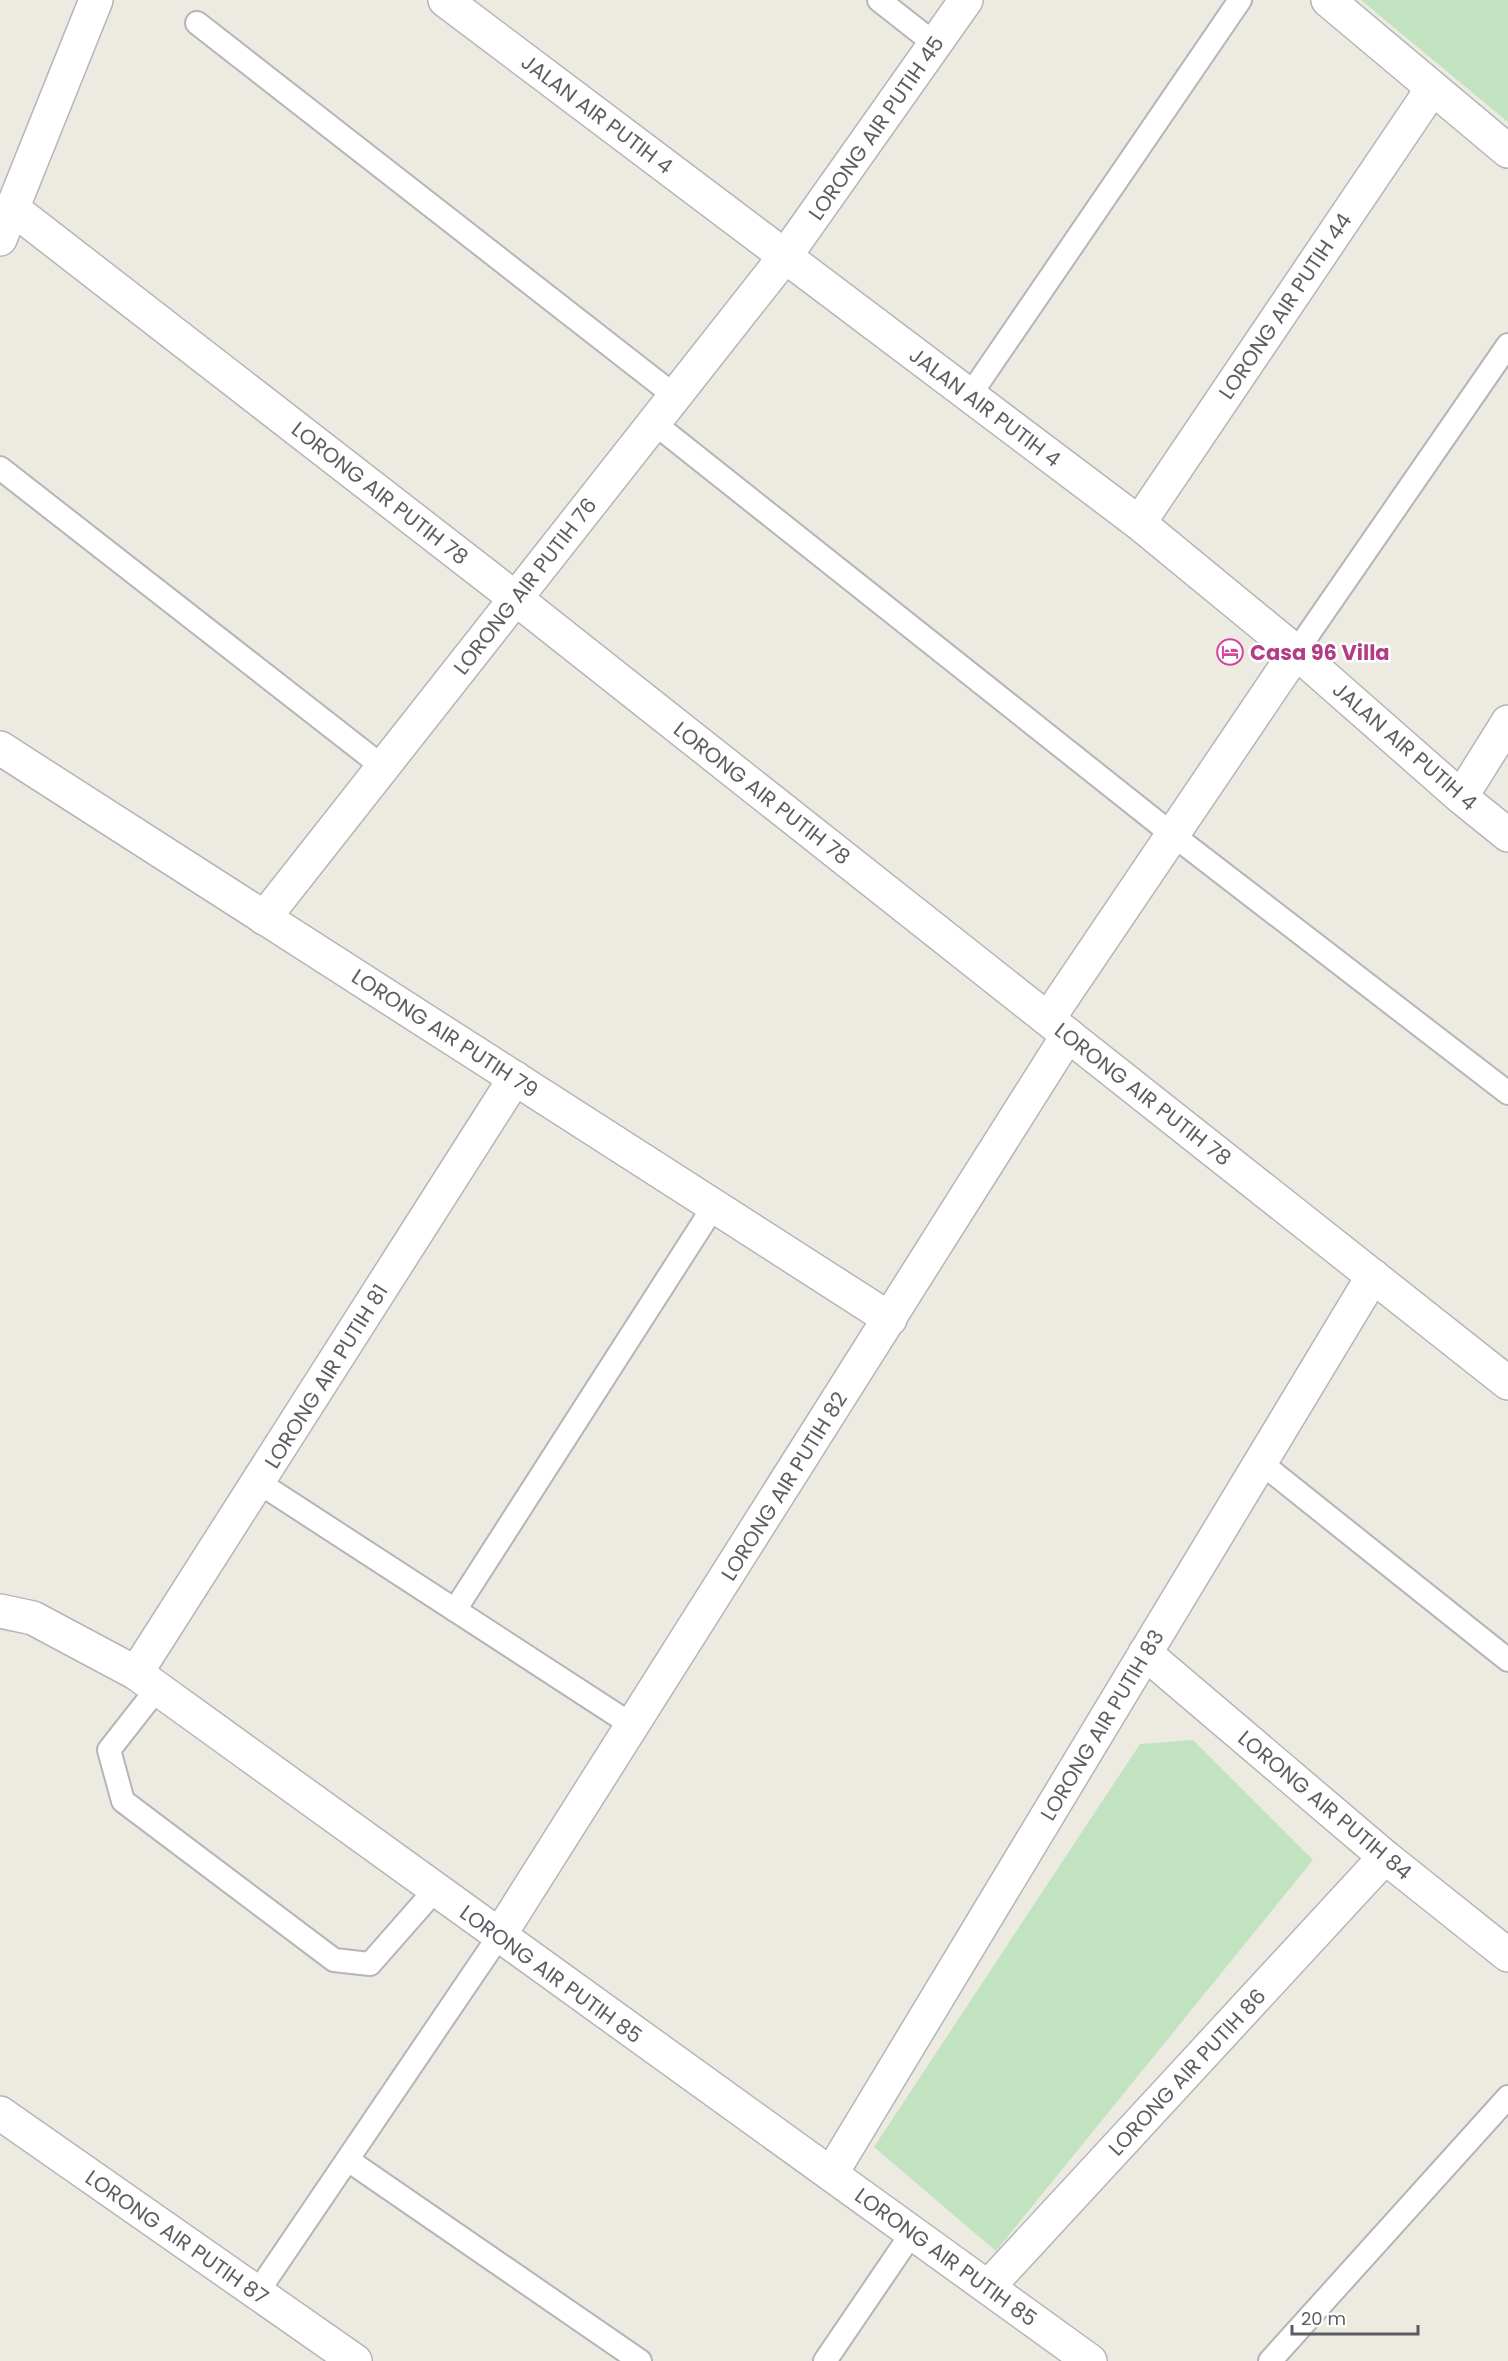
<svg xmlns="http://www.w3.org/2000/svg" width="1508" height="2361" font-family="Poppins,sans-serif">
  <rect width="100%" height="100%" fill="#edeae2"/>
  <!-- green -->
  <g fill="#c1e3c0">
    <path d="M1361,0H1508V122Z"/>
    <path d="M1193,1740L1313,1860L996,2251L874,2147L1140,1744Z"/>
  </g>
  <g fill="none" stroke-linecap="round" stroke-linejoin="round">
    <!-- lane casing -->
    <g stroke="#b3b5b9" stroke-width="26">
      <g id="lane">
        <path d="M879,0L935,44"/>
        <path d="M197,23L675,396"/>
        <path d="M970,395L1240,0"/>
        <path d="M654,423L1173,835L1508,1093"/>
        <path d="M0,468L383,767"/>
        <path d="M1296,652L1508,345"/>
        <path d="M1260,1462L1508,1660"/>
        <path d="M258,1482L632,1725"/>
        <path d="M455,1610L714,1206"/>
        <path d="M156,1690L109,1750L123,1801L334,1960L370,1964L435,1890"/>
        <path d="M348,2160L640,2361"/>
        <path d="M257,2293L499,1936"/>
        <path d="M825,2361L912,2233"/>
        <path d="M1270,2361L1508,2097"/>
      </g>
    </g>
    <!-- street casing -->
    <g stroke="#b3b5b9" stroke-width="36">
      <g id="street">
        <path d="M445,0L1139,523L1296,652L1461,797L1508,835"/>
        <path d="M1328,0L1508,151"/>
        <path d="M12,208L515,598L1508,1383"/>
        <path d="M0,239L96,0"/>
        <path d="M1139,523L1432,89"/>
        <path d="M0,748L890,1319"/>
        <path d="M1461,797L1508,722"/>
        <path d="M264,918L786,255L966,0"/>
        <path d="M1048,1019L1296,652"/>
        <path d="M0,1611L33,1618L136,1673L1090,2361"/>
        <path d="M1145,1653L1385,1857L1508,1955"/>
        <path d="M136,1673L515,1078"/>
        <path d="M499,1936L1068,1035"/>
        <path d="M0,2113L355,2361"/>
        <path d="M831,2174L1373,1276"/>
        <path d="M988,2287L1385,1857"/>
      </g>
    </g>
    <!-- lane -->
    <use href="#lane" stroke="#fff" stroke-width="22"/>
    <!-- street -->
    <use href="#street" stroke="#fff" stroke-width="33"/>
  </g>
  <!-- icons -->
  <defs>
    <g id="hotel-ring" transform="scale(1.35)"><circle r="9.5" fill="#fff" stroke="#d1479c" stroke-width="1.5"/><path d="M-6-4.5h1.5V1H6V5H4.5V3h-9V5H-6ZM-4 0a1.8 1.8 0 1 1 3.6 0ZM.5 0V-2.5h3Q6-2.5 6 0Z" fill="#d1479c"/></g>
  </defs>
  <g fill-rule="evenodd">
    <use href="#hotel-ring" x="1230" y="652"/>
  </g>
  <g text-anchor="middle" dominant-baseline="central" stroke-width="5" stroke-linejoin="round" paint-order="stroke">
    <!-- street labels -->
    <g font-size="21" fill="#5b5e62" stroke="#fff">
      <text transform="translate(597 114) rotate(37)">JALAN AIR PUTIH 4</text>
      <text transform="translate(876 128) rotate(-55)">LORONG AIR PUTIH 45</text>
      <text transform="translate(1285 306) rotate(-56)">LORONG AIR PUTIH 44</text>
      <text transform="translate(985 407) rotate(37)">JALAN AIR PUTIH 4</text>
      <text transform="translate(380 493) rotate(38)">LORONG AIR PUTIH 78</text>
      <text transform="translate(525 586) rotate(-52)">LORONG AIR PUTIH 76</text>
      <text transform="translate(1405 746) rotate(41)">JALAN AIR PUTIH 4</text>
      <text transform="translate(762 793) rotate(38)">LORONG AIR PUTIH 78</text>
      <text transform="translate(445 1033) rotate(33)">LORONG AIR PUTIH 79</text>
      <text transform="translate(1143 1094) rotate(38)">LORONG AIR PUTIH 78</text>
      <text transform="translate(326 1376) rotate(-58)">LORONG AIR PUTIH 81</text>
      <text transform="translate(784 1486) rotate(-58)">LORONG AIR PUTIH 82</text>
      <text transform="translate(1102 1725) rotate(-59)">LORONG AIR PUTIH 83</text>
      <text transform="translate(1325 1805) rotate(40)">LORONG AIR PUTIH 84</text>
      <text transform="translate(551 1974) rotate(36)">LORONG AIR PUTIH 85</text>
      <text transform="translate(1187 2072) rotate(-47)">LORONG AIR PUTIH 86</text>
      <text transform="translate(177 2237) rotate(35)">LORONG AIR PUTIH 87</text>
      <text transform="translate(946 2257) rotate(36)">LORONG AIR PUTIH 85</text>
    </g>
    <!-- hotel labels -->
    <g font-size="21" font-weight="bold" fill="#b23c85" stroke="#fff" text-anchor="start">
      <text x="1250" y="652">Casa 96 Villa</text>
    </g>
  </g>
  <!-- scale -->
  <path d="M1292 2325v9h126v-9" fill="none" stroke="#5b5e62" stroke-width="3"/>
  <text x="1301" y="2325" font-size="18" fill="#5b5e62" stroke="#ffffff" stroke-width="4.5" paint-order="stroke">20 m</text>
</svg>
